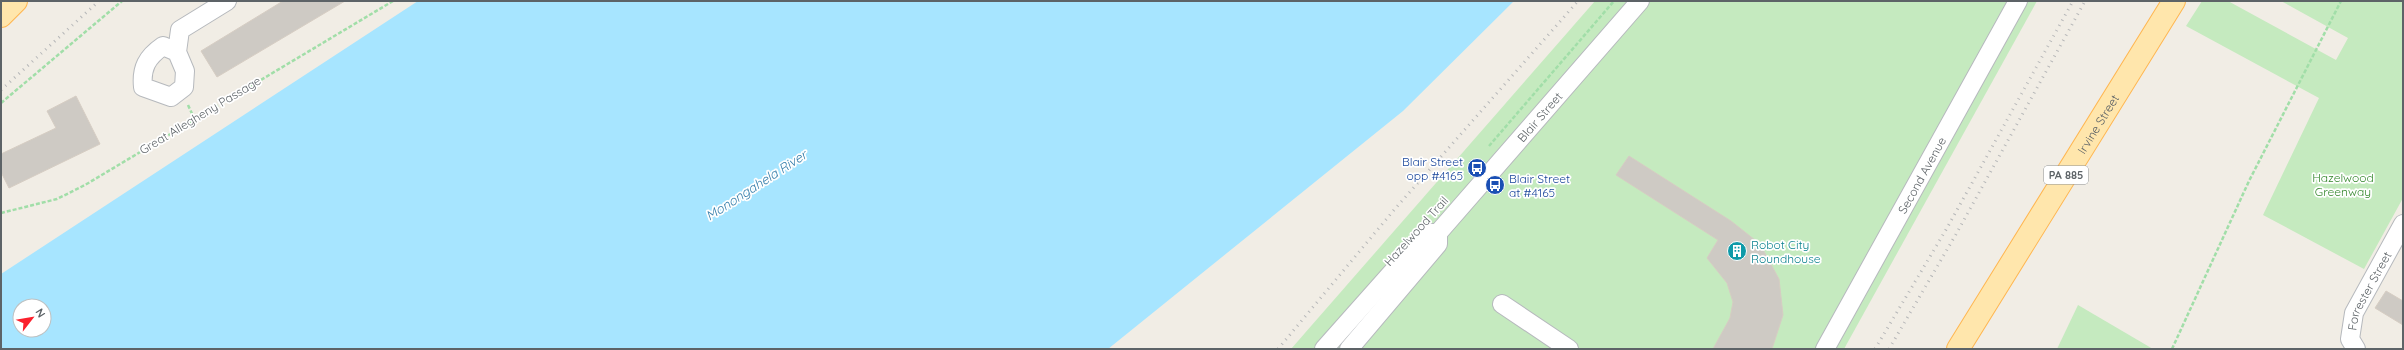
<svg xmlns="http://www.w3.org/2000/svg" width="2404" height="350" font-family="Quicksand,sans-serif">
  <rect width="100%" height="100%" fill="#f1ede5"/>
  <!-- green -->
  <g fill="#c5eabf">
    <path d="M1595,1H2037L1844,349H1291Z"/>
    <path d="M2202,1H2228L2336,60L2348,38L2281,1H2403V198L2364,269L2263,215L2319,98L2186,26Z"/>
    <path d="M2078,305L2153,349H2057Z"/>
  </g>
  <!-- water -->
  <path fill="#a7e5ff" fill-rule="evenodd" d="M418,1H1514L1403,111L1108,349H1V274ZM20,306H44V330H20Z"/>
  <!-- building -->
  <g fill="#cecac4" stroke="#d6cdc3">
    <path d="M283,1H345L217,77L201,51Z"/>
    <path d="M76,96L100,144L9,188L1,172V154L56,128L47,111Z"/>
    <path d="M1629,156L1731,221L1760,244L1779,279L1783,315L1772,349H1713L1730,318L1733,302L1727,283L1707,258L1718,240L1616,175Z"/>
    <path d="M2386,291L2403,301V325L2375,308Z"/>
  </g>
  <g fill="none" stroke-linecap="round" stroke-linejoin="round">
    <!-- minor casing -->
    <g stroke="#b6b9bd" stroke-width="20">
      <g id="minor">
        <path d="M177,52L163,46C147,57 141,68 143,87L171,97L184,87L185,71L177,52L180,30L227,1"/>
        <path d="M1502,304L1569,349"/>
        <path d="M1324,349L1427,233H1438"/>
        <path id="s1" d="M1349,349L1438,244V233L1640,1"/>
        <path id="s2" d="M1825,349L2018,1"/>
        <path id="s3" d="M2356,349L2350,339L2354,313L2403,224"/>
      </g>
    </g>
    <!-- major casing -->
    <g stroke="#ffb650" stroke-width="24">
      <g id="major">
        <path d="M1,16L16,1"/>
        <path id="s4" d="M1958,349L2174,1"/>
      </g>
    </g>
    <!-- path -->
    <g stroke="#a1dea8" stroke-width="2.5" stroke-dasharray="4 2" stroke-linecap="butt">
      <path d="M1,103L122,1"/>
      <path d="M188,105L194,118"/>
      <path d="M1489,146L1614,1"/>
      <path d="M1,213L57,199L85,185L393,1"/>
      <path d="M2172,349L2249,181L2341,1"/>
    </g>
    <!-- minor -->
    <use href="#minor" stroke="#fff" stroke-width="18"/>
    <!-- major -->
    <use href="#major" stroke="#ffe6ac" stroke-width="22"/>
    <!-- rail -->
    <g stroke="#b6b7b8" stroke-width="3" stroke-dasharray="1 5" stroke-linecap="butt">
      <path d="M1,90L99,1"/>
      <path d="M1278,349L1394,210L1578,1"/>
      <path d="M1875,349L1947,228L2073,1"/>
      <path d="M1889,349L1955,236L2085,1"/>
    </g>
  </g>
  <!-- icons -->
  <defs>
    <g id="bus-disc" transform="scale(1)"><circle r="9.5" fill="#1a4fb4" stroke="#fff"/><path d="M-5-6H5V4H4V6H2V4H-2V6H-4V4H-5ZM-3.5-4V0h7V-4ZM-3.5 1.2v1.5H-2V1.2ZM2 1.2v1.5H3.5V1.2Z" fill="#fff"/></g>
    <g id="building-disc" transform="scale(1)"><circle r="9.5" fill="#0f9aa8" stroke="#fff"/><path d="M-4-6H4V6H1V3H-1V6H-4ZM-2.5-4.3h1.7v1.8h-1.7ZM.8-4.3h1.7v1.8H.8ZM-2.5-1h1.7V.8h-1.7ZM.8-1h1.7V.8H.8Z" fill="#fff"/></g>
  </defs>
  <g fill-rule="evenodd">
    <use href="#bus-disc" x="1477" y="168"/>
    <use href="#bus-disc" x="1495" y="185"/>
    <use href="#building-disc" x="1737" y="251"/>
  </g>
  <g text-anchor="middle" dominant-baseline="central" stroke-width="3.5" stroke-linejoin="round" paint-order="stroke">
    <!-- shield labels -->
    <rect fill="#fff" stroke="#8e9295" stroke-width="1" x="2044" y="166" width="44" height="18" rx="3"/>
    <g font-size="11" font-weight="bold" fill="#5d6367">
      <text x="2066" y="175">PA 885</text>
    </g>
    <!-- street labels -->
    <g font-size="12" fill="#5d6367" stroke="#fff">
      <text transform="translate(200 115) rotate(-31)">Great Allegheny Passage</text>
      <text stroke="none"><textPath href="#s1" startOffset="303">Blair Street</textPath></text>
      <text stroke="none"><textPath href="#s4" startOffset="265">Irvine Street</textPath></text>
      <text stroke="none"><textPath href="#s2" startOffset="199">Second Avenue</textPath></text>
      <text transform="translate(1416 231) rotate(-48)">Hazelwood Trail</text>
      <text stroke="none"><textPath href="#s3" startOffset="64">Forrester Street</textPath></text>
    </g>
    <!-- transit labels -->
    <g font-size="12" fill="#164399" stroke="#fff" text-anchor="end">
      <text x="1463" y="161">Blair Street<tspan x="1463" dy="14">opp #4165</tspan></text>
      <text x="1509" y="178" text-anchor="start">Blair Street<tspan x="1509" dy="14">at #4165</tspan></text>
    </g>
    <!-- park labels -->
    <g font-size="12" fill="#34872c" stroke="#fff">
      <text x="2343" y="177">Hazelwood<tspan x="2343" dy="14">Greenway</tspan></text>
    </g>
    <!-- culture labels -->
    <g font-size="12" fill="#0d838f" stroke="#fff" text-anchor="start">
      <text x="1751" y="244">Robot City<tspan x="1751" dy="14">Roundhouse</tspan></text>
    </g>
    <!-- water labels -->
    <g font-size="13" font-style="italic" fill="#337daa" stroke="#fff">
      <text transform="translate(756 185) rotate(-33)">Monongahela River</text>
    </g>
  </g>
  <!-- border -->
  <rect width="2404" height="350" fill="none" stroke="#5d6367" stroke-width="4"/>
  <!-- north arrow -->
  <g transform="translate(32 318) rotate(59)"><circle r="19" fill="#ffffff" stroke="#bec1c2"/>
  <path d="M0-3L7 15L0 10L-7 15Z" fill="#fb212d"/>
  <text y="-6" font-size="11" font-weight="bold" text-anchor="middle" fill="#5d6367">N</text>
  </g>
</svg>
